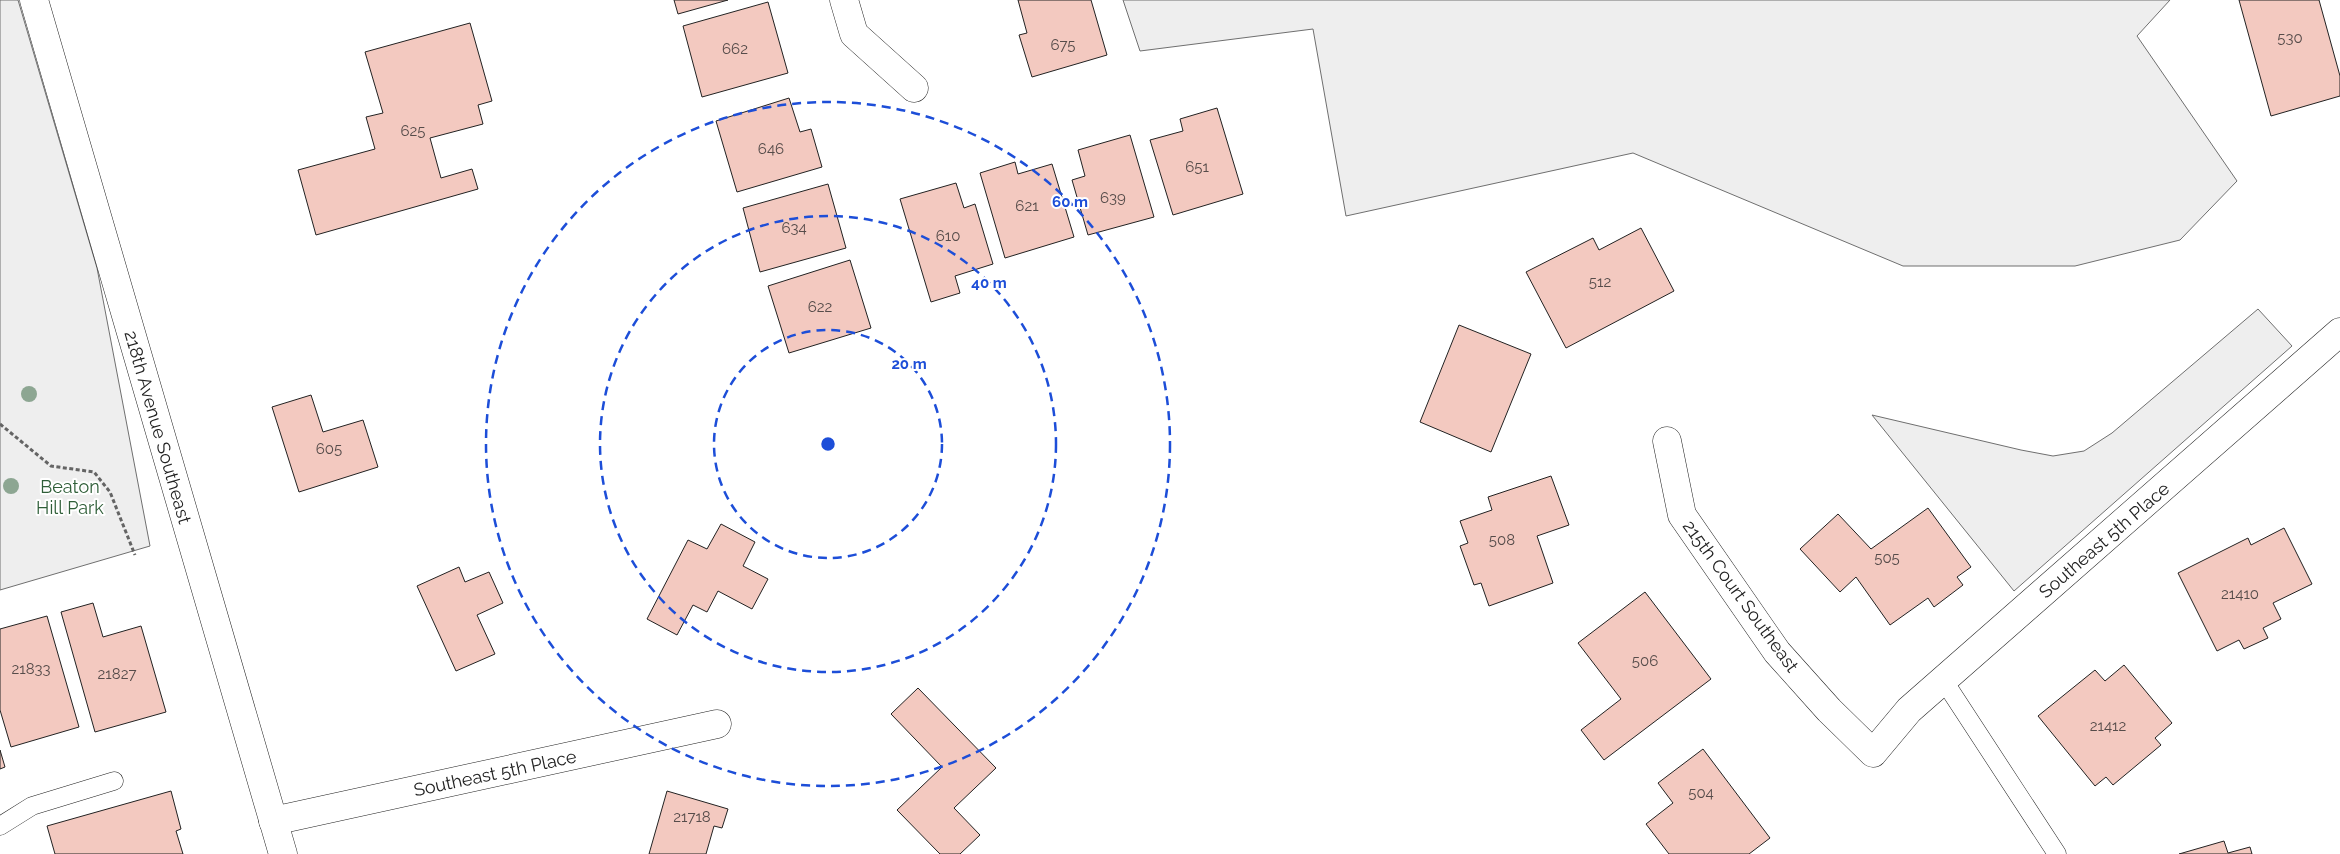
<svg xmlns="http://www.w3.org/2000/svg" width="2340" height="854" font-family="Raleway,sans-serif">
  <rect width="100%" height="100%" fill="#fff"/>
  <!-- green -->
  <g fill="#eee" stroke="#6f6f6f">
    <path d="M0,0H18L97,268L150,546L0,590Z"/>
    <path d="M1123,0H2170L2137,36L2237,181L2180,240L2075,266H1903L1633,153L1346,216L1313,29L1140,51Z"/>
    <path d="M2258,309L2292,346L2014,591L1872,415L2021,450L2053,456L2084,451L2112,433Z"/>
  </g>
  <!-- building -->
  <g fill="#f3c9c0" stroke="#222">
    <path d="M674,0H728L678,14Z"/>
    <path d="M1018,0H1091L1107,55L1032,77L1019,35L1027,33Z"/>
    <path d="M2239,0H2319L2340,76V96L2271,116Z"/>
    <path d="M768,2L788,73L702,97L683,26Z"/>
    <path d="M470,23L492,101L478,105L483,124L430,138L441,178L472,169L478,189L316,235L298,170L375,149L366,117L383,113L365,52Z"/>
    <path d="M789,98L800,132L811,129L822,167L737,192L716,121Z"/>
    <path d="M1217,108L1243,194L1173,215L1150,140L1183,131L1180,119Z"/>
    <path d="M1130,135L1154,217L1088,235L1072,180L1085,176L1078,150Z"/>
    <path d="M1015,162L1018,174L1052,164L1074,237L1005,258L980,173Z"/>
    <path d="M956,183L964,208L975,204L993,264L955,276L960,293L931,302L900,199Z"/>
    <path d="M828,184L846,248L760,272L743,208Z"/>
    <path d="M1641,228L1674,291L1566,348L1526,272L1593,238L1599,250Z"/>
    <path d="M850,260L871,328L789,353L768,286Z"/>
    <path d="M1459,325L1531,354L1491,452L1420,422Z"/>
    <path d="M311,395L323,432L363,420L378,467L299,492L272,407Z"/>
    <path d="M1551,476L1569,525L1537,536L1553,583L1489,606L1481,583L1474,585L1460,546L1468,543L1460,521L1492,510L1488,497Z"/>
    <path d="M1928,508L1971,567L1957,577L1963,585L1934,607L1928,598L1890,625L1856,577L1840,592L1800,549L1838,514L1871,549Z"/>
    <path d="M721,524L755,542L743,566L768,579L752,609L718,591L707,612L693,605L677,635L647,619L688,540L707,549Z"/>
    <path d="M2284,528L2312,584L2273,603L2281,619L2263,628L2268,638L2244,649L2239,640L2217,651L2178,573L2248,538L2251,545Z"/>
    <path d="M459,567L465,582L489,572L503,603L477,615L495,654L456,671L417,586Z"/>
    <path d="M1645,592L1711,679L1604,760L1581,730L1621,699L1578,643Z"/>
    <path d="M93,603L103,637L141,626L166,712L95,732L61,612Z"/>
    <path d="M47,616L79,727L11,747L0,710V629Z"/>
    <path d="M2124,665L2172,723L2155,738L2161,745L2113,785L2106,777L2095,786L2038,716L2095,670L2105,681Z"/>
    <path d="M918,688L996,768L954,808L980,835L960,854H940L897,810L942,767L891,714Z"/>
    <path d="M1703,749L1770,838L1749,854H1669L1646,824L1673,803L1658,783Z"/>
    <path d="M0,750L5,767L0,769Z"/>
    <path d="M171,791L181,829L176,831L183,854H55L47,826Z"/>
    <path d="M667,791L728,809L722,828L714,826L706,854H649Z"/>
    <path d="M2224,841L2228,853L2250,847L2252,854H2179Z"/>
  </g>
  <g fill="none" stroke-linecap="round" stroke-linejoin="round">
    <!-- lane casing -->
    <g stroke="#222" stroke-width="19">
      <g id="lane">
        <path d="M1944,681L2057,854"/>
        <path d="M0,826L32,806L114,781"/>
      </g>
    </g>
    <!-- street casing -->
    <g stroke="#222" stroke-width="29">
      <g id="street">
        <path d="M844,0L854,34L914,88"/>
        <path d="M1667,441L1682,515L1777,652L1829,710L1873,753L1909,710L2340,332"/>
        <path d="M273,821L717,724"/>
      </g>
    </g>
    <!-- secondary casing -->
    <g stroke="#222" stroke-width="29">
      <path id="secondary" d="M34,0L283,854"/>
    </g>
    <!-- path -->
    <path stroke="#646464" stroke-width="3" stroke-dasharray="4 2.5" stroke-linecap="butt" d="M0,424L51,466L94,472L110,492L135,555"/>
    <!-- lane -->
    <use href="#lane" stroke="#fff" stroke-width="18"/>
    <!-- street -->
    <use href="#street" stroke="#fff" stroke-width="28"/>
    <!-- secondary -->
    <use href="#secondary" stroke="#fff" stroke-width="28"/>
  </g>
  <!-- trees -->
  <g fill="#8da692">
    <circle cx="29" cy="394" r="8"/>
    <circle cx="11" cy="486" r="8"/>
  </g>
  <!-- distance rings -->
  <g fill="none" stroke="#1d4ed8" stroke-width="2.5" stroke-dasharray="9 6">
    <circle cx="828" cy="444" r="114"/>
    <circle cx="828" cy="444" r="228"/>
    <circle cx="828" cy="444" r="342"/>
  </g>
  <g text-anchor="middle" dominant-baseline="central" stroke-width="4" stroke-linejoin="round" paint-order="stroke">
    <!-- number labels -->
    <g font-size="15" fill="#564c4a">
      <text x="2290" y="38">530</text>
      <text x="1063" y="45">675</text>
      <text x="735" y="49">662</text>
      <text x="413" y="131">625</text>
      <text x="771" y="149">646</text>
      <text x="1197" y="167">651</text>
      <text x="1113" y="198">639</text>
      <text x="1027" y="206">621</text>
      <text x="794" y="228">634</text>
      <text x="948" y="236">610</text>
      <text x="1600" y="282">512</text>
      <text x="820" y="307">622</text>
      <text x="329" y="449">605</text>
      <text x="1502" y="540">508</text>
      <text x="1887" y="558">505</text>
      <text x="2240" y="594">21410</text>
      <text x="1645" y="661">506</text>
      <text x="31" y="669">21833</text>
      <text x="117" y="674">21827</text>
      <text x="2108" y="726">21412</text>
      <text x="1701" y="793">504</text>
      <text x="692" y="817">21718</text>
    </g>
    <!-- street labels -->
    <g font-size="18" fill="#222" stroke="#fff">
      <text transform="translate(158 427) rotate(74)">218th Avenue Southeast</text>
      <text transform="translate(2104 540) rotate(-41)">Southeast 5th Place</text>
      <text transform="translate(1741 596) rotate(54)">215th Court Southeast</text>
      <text transform="translate(495 773) rotate(-12)">Southeast 5th Place</text>
    </g>
    <!-- park labels -->
    <g font-size="18" fill="#2f5e38" stroke="#fff">
      <text x="70" y="486">Beaton<tspan x="70" dy="21">Hill Park</tspan></text>
    </g>
  </g>
  <circle cx="828" cy="444" r="8" fill="#1d4ed8" stroke="#fff" stroke-width="2.5"/>
  <g font-size="15" text-anchor="middle" font-weight="bold" fill="#1d4ed8" stroke="#fff" stroke-width="4" stroke-linejoin="round" paint-order="stroke">
    <text x="1070" y="207">60 m</text>
    <text x="989" y="288">40 m</text>
    <text x="909" y="369">20 m</text>
  </g>
</svg>
